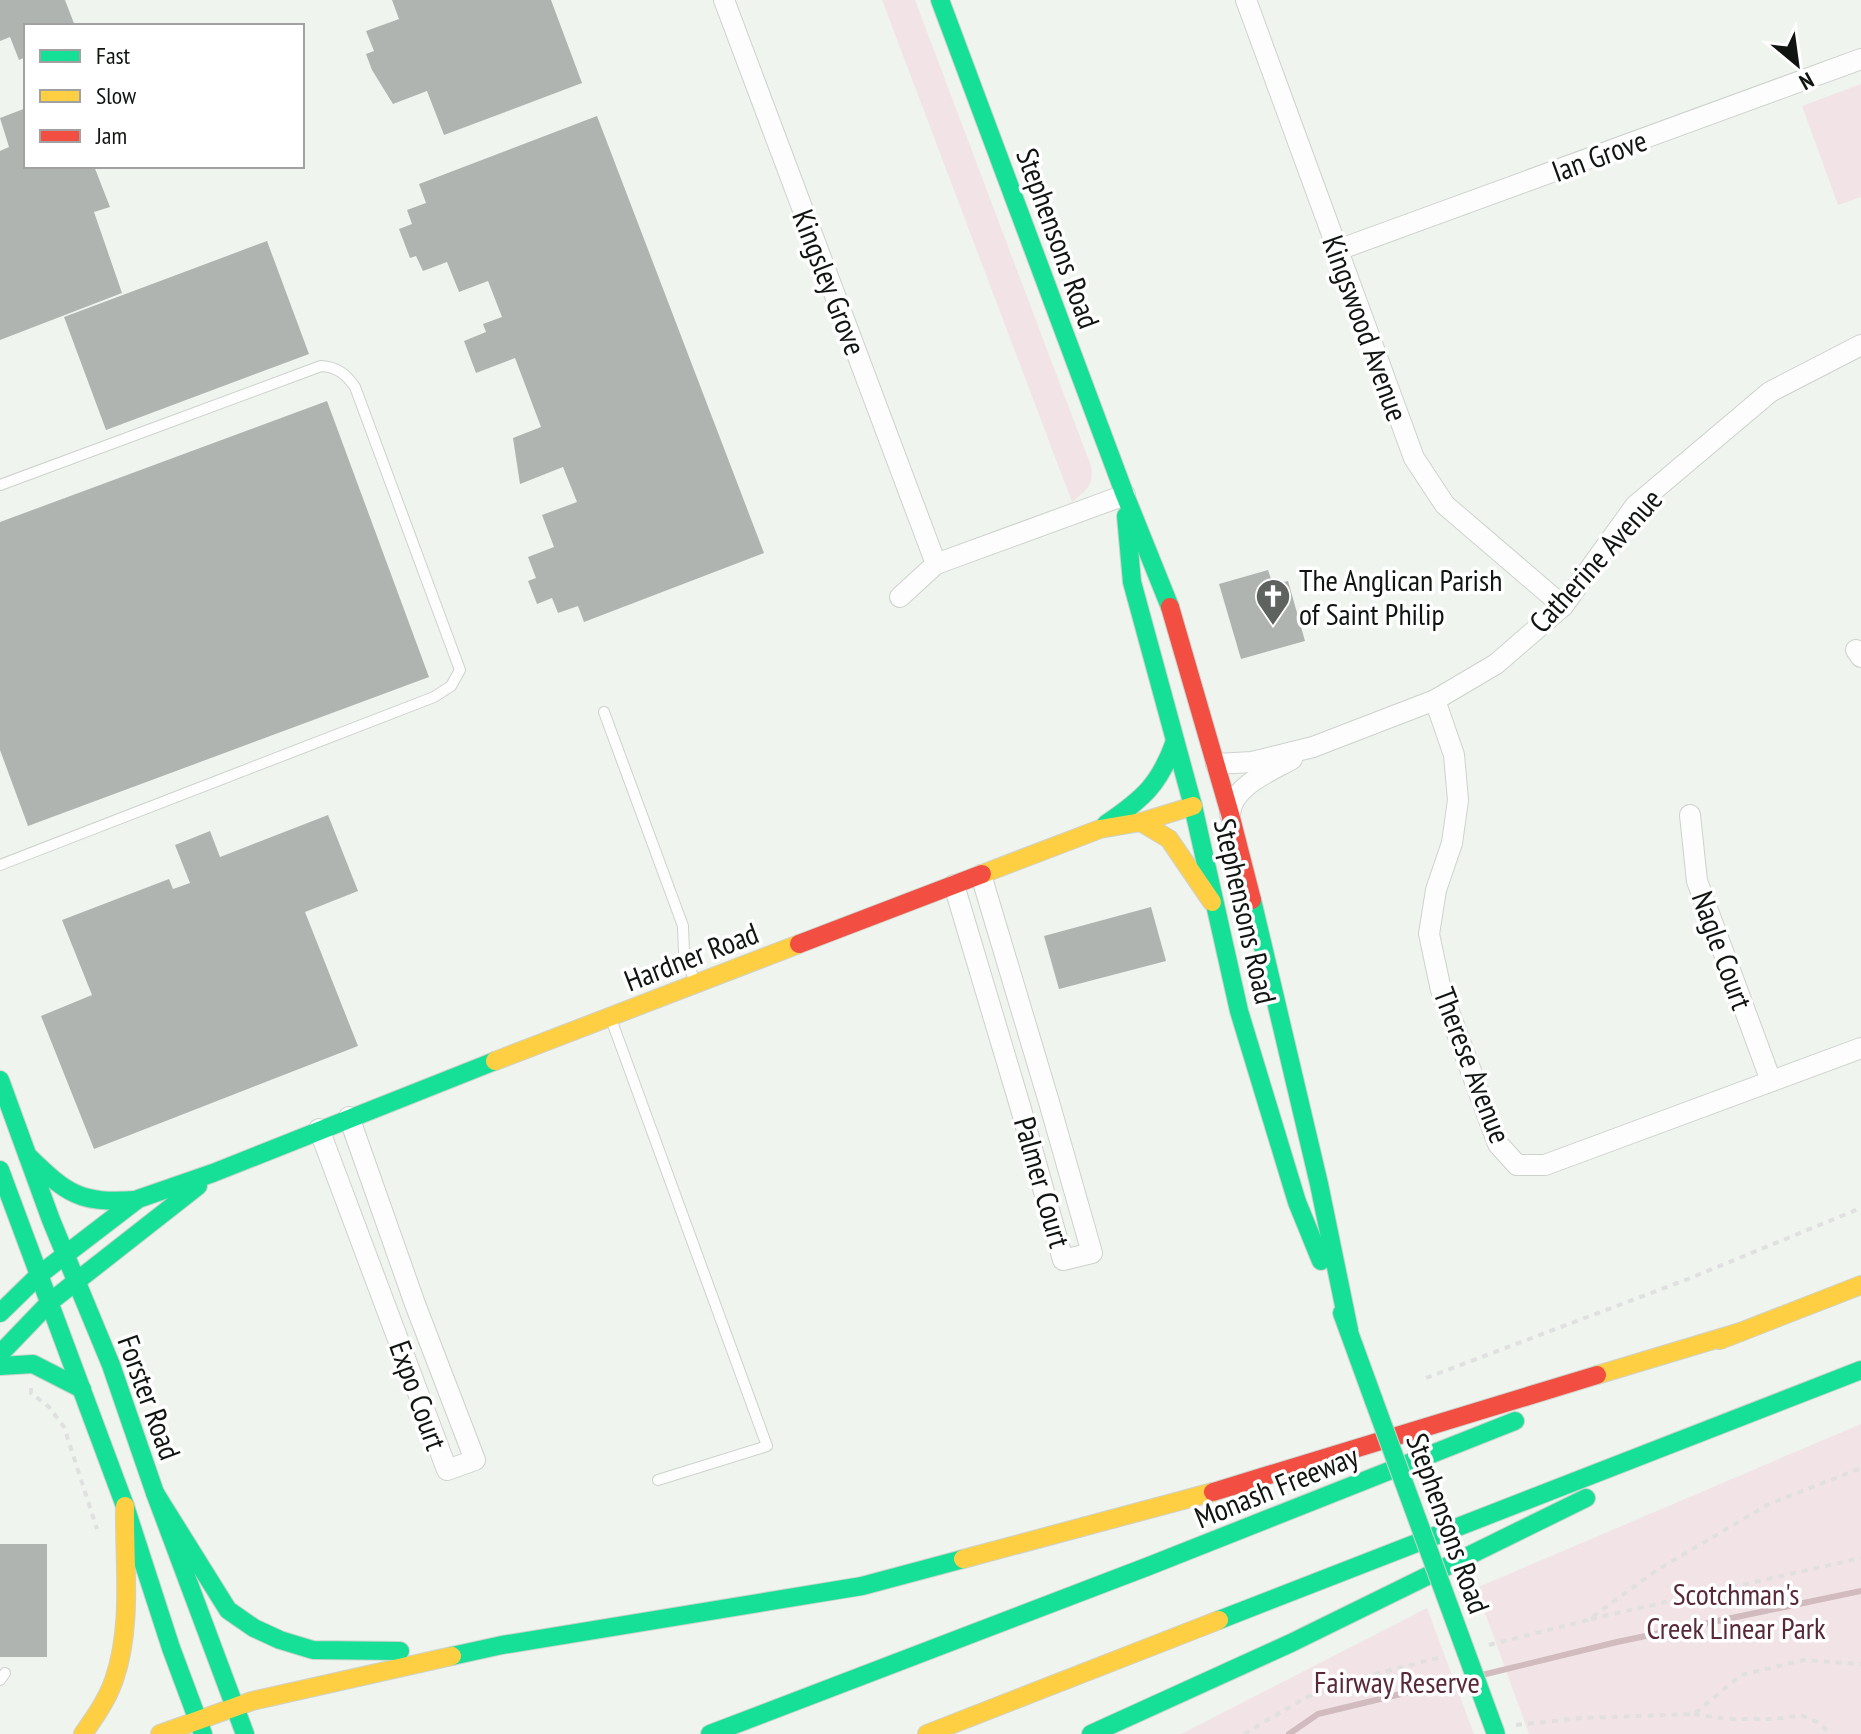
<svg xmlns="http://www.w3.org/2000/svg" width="1861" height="1734" font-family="'PT Sans Narrow',sans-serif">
  <rect width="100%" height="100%" fill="#eff4ef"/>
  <!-- green -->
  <g fill="#f2e4e6">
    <path d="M882,0H915L1091,466C1094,486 1087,490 1072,502Z"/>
    <path d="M1861,84V197L1838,205L1802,106Z"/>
    <path d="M1861,1424V1734H1529L1476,1588Z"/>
    <path d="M1427,1608L1474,1734H1181Z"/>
  </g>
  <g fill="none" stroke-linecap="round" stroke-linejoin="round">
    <!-- stream -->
    <g stroke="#d1bbbf" stroke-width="6">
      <path d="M1482,1675L1617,1642L1861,1591"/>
      <path d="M1289,1734L1318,1714L1467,1678"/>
    </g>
  </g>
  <!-- building -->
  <g fill="#b0b4b0">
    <path d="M0,0H65L75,26H26V57L19,60L10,37L0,41Z"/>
    <path d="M392,0H551L582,83L444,135L427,91L393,104L372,70L366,54L374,51L366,31L399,19Z"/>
    <path d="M26,108V166H94L110,207L94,212L122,293L0,340V151L9,147L0,118Z"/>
    <path d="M597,116L764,553L584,622L578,606L558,613L552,598L537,604L528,581L536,578L528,557L554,547L542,515L577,502L563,467L520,484L513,438L541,427L515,358L476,373L464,341L486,332L483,324L502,317L488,281L459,292L447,262L423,271L416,256L410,258L399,229L412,224L407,210L426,203L419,184Z"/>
    <path d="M267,241L309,354L106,430L64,317Z"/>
    <path d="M327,401L429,677L28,826L0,750V522Z"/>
    <path d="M1268,570L1273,585L1288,581L1305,641L1241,659L1219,584Z"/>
    <path d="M328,815L358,891L305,912L358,1046L94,1149L41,1016L92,995L62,920L169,879L173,889L190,883L175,845L210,831L220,857Z"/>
    <path d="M1151,907L1166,961L1059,989L1044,936Z"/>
    <rect x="0" y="1544" width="47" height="113"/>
  </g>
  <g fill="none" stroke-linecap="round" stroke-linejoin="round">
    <!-- lane casing -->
    <g stroke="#cdd2cd" stroke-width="12">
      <g id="lane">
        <path d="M0,485L321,366C337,367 346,374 355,387L460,670L451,686L434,697L0,865"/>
        <path d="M604,712L683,926L684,953L695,982"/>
        <path d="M611,1019L767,1446L658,1480"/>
        <path d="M0,1680L5,1673"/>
      </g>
    </g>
    <!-- street casing -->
    <g stroke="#cdd2cd" stroke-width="22">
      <g id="street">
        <path d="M724,0L936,564L1125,495"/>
        <path d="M1246,0L1414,458L1445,505L1563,606"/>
        <path d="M1338,250L1861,59"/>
        <path d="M900,597L936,564"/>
        <path d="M1856,650L1861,657"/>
        <path d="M1435,700L1454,755L1458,800L1452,843L1436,890L1429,934L1441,990L1498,1144L1517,1165H1545L1861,1048"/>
        <path d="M1216,764L1252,762L1313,747L1435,700L1496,664L1563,606L1635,506L1770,392L1861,345"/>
        <path d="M1230,814C1232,786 1271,771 1292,759"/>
        <path d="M1690,815L1697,881L1771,1081"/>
        <path d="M954,885L1021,1109L1063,1260L1092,1253L1049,1102L981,875"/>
        <path d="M319,1129L447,1470L475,1460L415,1304L349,1117"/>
      </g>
    </g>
    <!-- fast casing -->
    <g stroke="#cdd2cd" stroke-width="20">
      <g id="fast">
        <path d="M940,0L1125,495L1170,607"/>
        <path d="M1126,516L1132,582L1193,806L1239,1011L1297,1202L1321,1261"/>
        <path d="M1106,824C1143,799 1160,784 1175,741"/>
        <path d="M1252,900L1319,1184L1349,1330"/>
        <path d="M0,1080L51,1220L111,1365L155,1493L245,1734"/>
        <path d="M28,1156C67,1194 80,1204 136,1200"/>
        <path d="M0,1170L125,1506L171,1648L203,1734"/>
        <path d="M0,1313L39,1275L138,1199L213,1173L495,1061"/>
        <path d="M1342,1313L1374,1401"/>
        <path d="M0,1354L50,1302L198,1186"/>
        <path d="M0,1366L33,1364L82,1389"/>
        <path d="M155,1493L228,1610L254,1628L280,1640L313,1650L400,1651"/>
        <path d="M1219,1620L1861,1370"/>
        <path d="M452,1656L502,1645L862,1586L963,1559"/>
        <path d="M710,1734L1149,1566L1515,1421"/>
        <path d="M1091,1734L1291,1643L1586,1498"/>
      </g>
    </g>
    <!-- slow casing -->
    <g stroke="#cdd2cd" stroke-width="20">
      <g id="slow">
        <path d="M1141,822L1169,839L1212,902"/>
        <path d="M982,874L1100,829L1141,822L1193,806"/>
        <path d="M495,1061L799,944"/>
        <path d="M1720,1340L1861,1285"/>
        <path d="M1597,1375L1740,1332"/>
        <path d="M963,1559L1213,1492"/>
        <path d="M83,1734C95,1717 107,1700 114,1680C133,1625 124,1563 125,1506"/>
        <path d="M160,1734L252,1701L452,1656"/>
        <path d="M927,1734L1219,1620"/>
      </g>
    </g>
    <!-- jam casing -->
    <g stroke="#cdd2cd" stroke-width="20">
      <g id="jam">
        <path d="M1170,607L1230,814L1252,900"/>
        <path d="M799,944L982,874"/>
        <path d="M1213,1492L1597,1375"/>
      </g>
    </g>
    <!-- path -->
    <g stroke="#dfe0df" stroke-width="4" stroke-dasharray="6 6" stroke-linecap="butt">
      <path d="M1426,1378L1688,1279L1861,1208"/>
      <path d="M31,1388V1393L49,1407L64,1427L97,1529"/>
      <path d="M1591,1619L1861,1558"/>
      <path d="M1489,1645L1588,1620L1657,1570L1769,1504L1861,1468"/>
      <path d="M1694,1714L1726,1719H1775L1801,1715L1817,1722L1831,1734"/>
      <path d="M1516,1725L1581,1718L1694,1714L1741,1675L1804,1660L1861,1664"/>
      <path d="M1244,1734L1307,1697L1363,1677L1442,1657"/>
    </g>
    <!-- lane -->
    <use href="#lane" stroke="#fdfdfd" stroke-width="10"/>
    <!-- street -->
    <use href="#street" stroke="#fdfdfd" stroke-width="20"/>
    <!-- fast -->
    <use href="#fast" stroke="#16e098" stroke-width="18"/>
    <!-- slow -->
    <use href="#slow" stroke="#ffcf43" stroke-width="18"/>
    <!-- jam -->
    <use href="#jam" stroke="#f24e42" stroke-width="18"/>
    <!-- fast-bridge casing -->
    <g stroke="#cdd2cd" stroke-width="20" stroke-linecap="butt">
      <path id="fast-bridge" d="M1374,1401L1496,1734"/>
    </g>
    <!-- fast-bridge -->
    <use href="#fast-bridge" stroke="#16e098" stroke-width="18"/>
  </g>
  <!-- icons -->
  <defs>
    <g id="church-pin" transform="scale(1.8)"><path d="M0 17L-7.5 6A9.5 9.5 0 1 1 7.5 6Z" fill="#5f635f" stroke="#fff"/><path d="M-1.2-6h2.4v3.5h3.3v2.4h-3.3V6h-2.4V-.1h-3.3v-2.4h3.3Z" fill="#fff"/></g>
  </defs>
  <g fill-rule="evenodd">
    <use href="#church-pin" x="1273" y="596"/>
  </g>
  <g text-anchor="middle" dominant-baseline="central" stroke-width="7" stroke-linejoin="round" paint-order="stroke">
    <!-- street labels -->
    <g font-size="30" fill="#111511" stroke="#fff">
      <text transform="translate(1599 155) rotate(-20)">Ian Grove</text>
      <text transform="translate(1059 238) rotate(70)">Stephensons Road</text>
      <text transform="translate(830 282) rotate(69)">Kingsley Grove</text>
      <text transform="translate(1366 328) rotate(70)">Kingswood Avenue</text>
      <text transform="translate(1595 560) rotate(-48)">Catherine Avenue</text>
      <text transform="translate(1246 911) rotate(77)">Stephensons Road</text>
      <text transform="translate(1723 950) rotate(70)">Nagle Court</text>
      <text transform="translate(691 956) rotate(-21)">Hardner Road</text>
      <text transform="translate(1473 1065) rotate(69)">Therese Avenue</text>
      <text transform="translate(1043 1182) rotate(74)">Palmer Court</text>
      <text transform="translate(419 1395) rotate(70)">Expo Court</text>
      <text transform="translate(150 1397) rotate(70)">Forster Road</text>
      <text transform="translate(1276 1486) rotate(-22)">Monash Freeway</text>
      <text transform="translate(1449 1523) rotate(70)">Stephensons Road</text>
    </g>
    <!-- poi labels -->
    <g font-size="30" fill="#111511" stroke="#fff" text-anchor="start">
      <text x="1299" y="579">The Anglican Parish<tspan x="1299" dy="34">of Saint Philip</tspan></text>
    </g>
    <!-- park labels -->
    <g font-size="30" fill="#582938" stroke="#fff">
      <text x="1736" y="1593">Scotchman's<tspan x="1736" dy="34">Creek Linear Park</tspan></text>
      <text x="1397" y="1681">Fairway Reserve</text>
    </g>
  </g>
  <!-- legend -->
  <rect x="24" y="24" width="280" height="144" fill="#ffffff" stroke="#a0a1a0" stroke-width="2"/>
  <rect x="40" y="50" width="40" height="12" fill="#16e098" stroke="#a0a1a0" stroke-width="2"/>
  <text x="96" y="64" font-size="24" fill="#111511">Fast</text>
  <rect x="40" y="90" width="40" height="12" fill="#ffcf43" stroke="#a0a1a0" stroke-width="2"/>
  <text x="96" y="104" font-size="24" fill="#111511">Slow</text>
  <rect x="40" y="130" width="40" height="12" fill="#f24e42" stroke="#a0a1a0" stroke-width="2"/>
  <text x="96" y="144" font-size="24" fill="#111511">Jam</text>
  <!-- north arrow -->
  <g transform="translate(1797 64) rotate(151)" stroke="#ffffff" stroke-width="6" paint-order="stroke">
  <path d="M0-6L14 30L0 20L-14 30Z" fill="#111511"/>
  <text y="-12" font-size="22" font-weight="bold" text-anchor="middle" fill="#111511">N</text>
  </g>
</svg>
